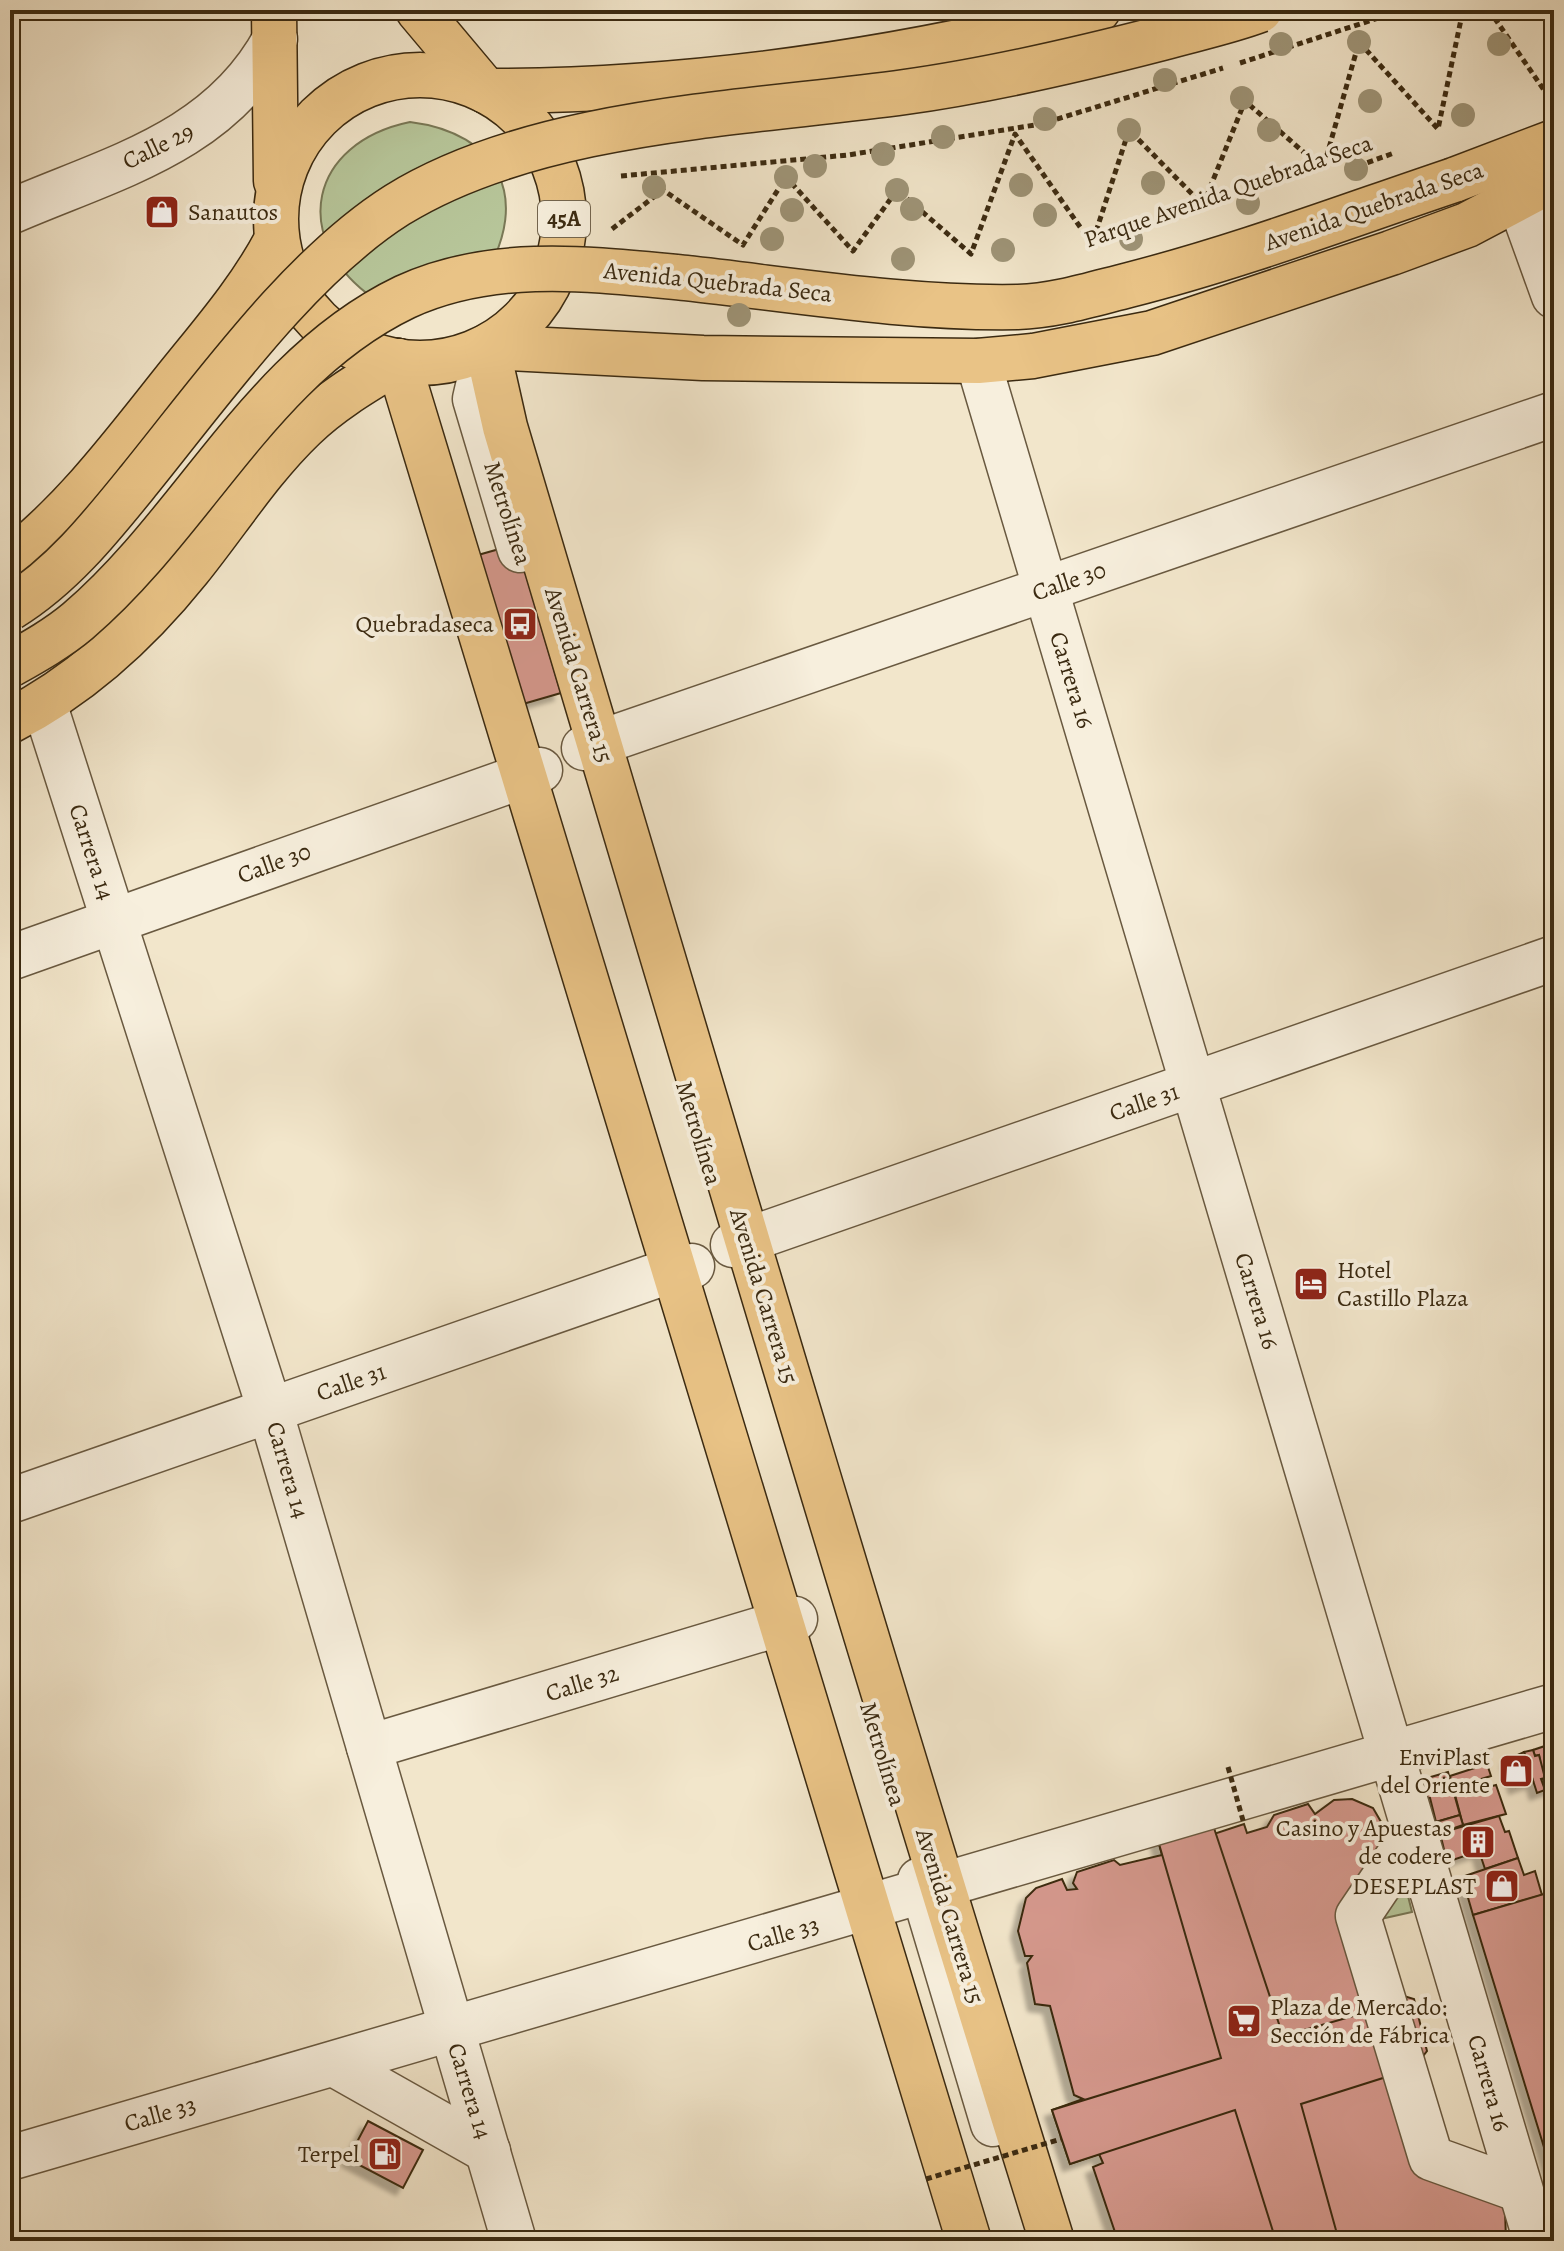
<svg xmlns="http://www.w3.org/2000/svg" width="1564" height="2251" font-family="Alegreya,serif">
  <defs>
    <filter id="shadow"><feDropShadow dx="-7" dy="7" stdDeviation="2" flood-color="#0004"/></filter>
  </defs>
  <rect width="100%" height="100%" fill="#f2e6cb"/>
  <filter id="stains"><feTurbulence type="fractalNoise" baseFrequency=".0025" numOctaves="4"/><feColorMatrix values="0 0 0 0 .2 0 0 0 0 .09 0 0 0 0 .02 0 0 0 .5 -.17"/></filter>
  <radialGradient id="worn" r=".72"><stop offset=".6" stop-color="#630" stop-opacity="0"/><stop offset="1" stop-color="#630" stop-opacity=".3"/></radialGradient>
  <!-- green -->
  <g fill="#b7c69a" stroke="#797856" stroke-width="2">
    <path d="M410,122C499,133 531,198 485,275L373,298C289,238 309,143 410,122Z"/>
    <path d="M1402,1872L1412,1912L1385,1918L1379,1900Z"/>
  </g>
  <!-- building -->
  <g fill="#d6998e" stroke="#3b2a11" stroke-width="2" filter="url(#shadow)">
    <path d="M517,544L561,693L523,704L478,555Z"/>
    <path d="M1554,1743V1787L1545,1790L1539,1755L1535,1756L1533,1750Z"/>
    <path d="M1533,1750L1535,1756L1539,1755L1545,1778L1541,1779L1545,1790L1537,1793L1524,1752Z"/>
    <path d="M1524,1752L1533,1781L1524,1784L1515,1756Z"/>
    <path d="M1515,1756L1524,1784L1516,1787L1508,1759Z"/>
    <path d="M1487,1764L1491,1776L1478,1780L1481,1789L1496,1785L1506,1814L1463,1825L1450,1776Z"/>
    <path d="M1448,1772L1460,1815L1436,1822L1430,1798L1424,1799L1422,1792L1427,1787L1424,1779Z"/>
    <path d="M1352,1799L1373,1808L1384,1827L1373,1987L1414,1999L1427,2051L1401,2084L1477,2187L1505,2209L1506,2241H1118L1093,2167L1103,2163L1099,2154L1070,2164L1052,2110L1083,2099L1074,2095L1050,2006L1035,2004L1027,1963L1032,1956H1025L1018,1931L1026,1898L1036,1888L1062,1879L1067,1890L1077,1889L1073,1883L1077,1872L1114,1860L1120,1865L1162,1855L1157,1837L1212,1822L1214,1834L1244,1824L1247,1833L1267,1827L1274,1815L1308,1804L1315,1814L1334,1800Z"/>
    <path d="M1460,1815L1463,1825L1440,1833L1436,1822Z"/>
    <path d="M1499,1816L1505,1832L1509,1831L1518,1858L1485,1869L1479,1851L1447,1862L1440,1833Z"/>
    <path d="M1212,1822L1283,2036L1385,2007L1405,2071L1301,2104L1339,2241H1276L1235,2110L1070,2164L1052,2110L1221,2058L1157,1837Z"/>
    <path d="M1518,1858L1524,1875L1535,1871L1542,1895L1473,1915L1462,1877Z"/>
    <path d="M1554,1891V2180L1473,1915Z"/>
    <path d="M368,2121L423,2150L403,2188L348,2159Z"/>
  </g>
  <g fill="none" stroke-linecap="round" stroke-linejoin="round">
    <!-- minor casing -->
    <g stroke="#695940" stroke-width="47">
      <g id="minor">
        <path d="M1506,163L1554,296"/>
        <path d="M10,212C111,168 219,143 275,39"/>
        <path d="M487,347L475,399L520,550"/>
        <path d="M978,361L1536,2241"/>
        <path d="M44,703L270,1410L514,2241"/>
        <path d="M584,748L1554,414"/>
        <path d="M10,958L540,770"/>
        <path d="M733,1245L1554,958"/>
        <path d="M10,1501L655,1276L692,1266"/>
        <path d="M369,1747L795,1619"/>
        <path d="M1414,1833L1358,1916L1431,2158L1520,2190"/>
        <path d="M920,1880L993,2124"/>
        <path d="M334,2064L488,2151"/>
        <path d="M10,2158L1554,1706"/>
      </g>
    </g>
    <!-- major casing -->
    <g stroke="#3b2a11" stroke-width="47">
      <g id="major">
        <path d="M274,10L276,181"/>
        <path d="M418,10L486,91"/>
        <circle cx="420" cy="219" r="144"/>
        <path d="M486,91C692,91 898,61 1098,10"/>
        <path d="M1454,180L1554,142"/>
        <path d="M487,347L505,427C685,1032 864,1638 1052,2241"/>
        <path d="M487,347L703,358L978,361L1033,356L1152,333L1391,253L1467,225L1554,179"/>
        <path d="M398,361L969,2241"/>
        <path d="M10,561C75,510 124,444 175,380C211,335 249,292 276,241"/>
        <path d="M10,721C81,685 140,630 189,569C227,522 260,469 304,427C332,400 365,381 398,361"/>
      </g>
    </g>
    <!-- path -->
    <g stroke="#3b2a11" stroke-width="5" stroke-dasharray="6 4" stroke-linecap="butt">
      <path d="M1489,10L1546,93L1554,53"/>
      <path d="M1240,63L1403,10"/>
      <path d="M1358,166L1394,153"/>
      <path d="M621,176L848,155L1041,124L1223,68"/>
      <path d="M565,222L579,225"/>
      <path d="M612,229L663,190L743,245L786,177L853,251L897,190L971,254L1015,134L1092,244L1129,130L1203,205L1245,101L1323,169L1359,42L1438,129L1463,10"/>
    </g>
    <!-- minor -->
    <use href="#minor" stroke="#f7efdd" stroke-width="44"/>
    <!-- major -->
    <use href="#major" stroke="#e9c386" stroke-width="44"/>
    <!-- major-bridge casing -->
    <g stroke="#3b2a11" stroke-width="47" stroke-linecap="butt">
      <g id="major-bridge">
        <path d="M10,608C62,576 101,527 139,480C212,390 299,267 397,205C536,119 746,114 905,92C992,80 1077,60 1162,38C1194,29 1228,22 1260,10"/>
        <path d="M10,665C33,652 58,638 78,621C195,521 261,366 405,297C494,256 592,269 686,278C795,290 907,309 1018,307C1055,306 1093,294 1129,285C1239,257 1347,216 1454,180"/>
      </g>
    </g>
    <!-- path-bridge -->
    <g stroke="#3b2a11" stroke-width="5" stroke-dasharray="6 4" stroke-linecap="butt">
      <path d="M1228,1767L1244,1824"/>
      <path d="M926,2179L1061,2139"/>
    </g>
    <!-- major-bridge -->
    <use href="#major-bridge" stroke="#e9c386" stroke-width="44"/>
  </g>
  <!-- trees -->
  <g fill="#9e9477">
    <circle cx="1359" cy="42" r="12"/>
    <circle cx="1281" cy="44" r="12"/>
    <circle cx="1499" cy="44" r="12"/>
    <circle cx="1165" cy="80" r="12"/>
    <circle cx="1242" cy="98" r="12"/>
    <circle cx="1370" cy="101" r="12"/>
    <circle cx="1463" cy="115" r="12"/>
    <circle cx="1045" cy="119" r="12"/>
    <circle cx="1129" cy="130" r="12"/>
    <circle cx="1269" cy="130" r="12"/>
    <circle cx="943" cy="137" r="12"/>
    <circle cx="883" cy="154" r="12"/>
    <circle cx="815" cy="166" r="12"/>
    <circle cx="1356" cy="169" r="12"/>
    <circle cx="786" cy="177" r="12"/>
    <circle cx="1153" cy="183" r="12"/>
    <circle cx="1021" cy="185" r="12"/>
    <circle cx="654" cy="187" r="12"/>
    <circle cx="897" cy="190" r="12"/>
    <circle cx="1248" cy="203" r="12"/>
    <circle cx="912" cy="209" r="12"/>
    <circle cx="792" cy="210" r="12"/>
    <circle cx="1045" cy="215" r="12"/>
    <circle cx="772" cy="239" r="12"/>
    <circle cx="1131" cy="239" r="12"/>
    <circle cx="1003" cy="250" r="12"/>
    <circle cx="903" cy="259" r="12"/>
    <circle cx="739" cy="315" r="12"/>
  </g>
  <!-- icons -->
  <defs>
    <g id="shop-square" transform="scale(1.8)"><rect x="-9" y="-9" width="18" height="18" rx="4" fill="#8f2418" stroke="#f7efdd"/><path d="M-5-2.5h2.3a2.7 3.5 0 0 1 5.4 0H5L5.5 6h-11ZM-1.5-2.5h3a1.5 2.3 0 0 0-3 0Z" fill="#fff"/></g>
    <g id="bus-square" transform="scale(1.8)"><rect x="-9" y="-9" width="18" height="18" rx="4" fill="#8f2418" stroke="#f7efdd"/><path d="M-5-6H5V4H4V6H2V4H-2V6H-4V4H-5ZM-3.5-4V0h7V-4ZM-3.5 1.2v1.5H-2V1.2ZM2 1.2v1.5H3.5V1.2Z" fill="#fff"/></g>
    <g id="hotel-square" transform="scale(1.8)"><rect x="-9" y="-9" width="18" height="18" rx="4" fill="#8f2418" stroke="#f7efdd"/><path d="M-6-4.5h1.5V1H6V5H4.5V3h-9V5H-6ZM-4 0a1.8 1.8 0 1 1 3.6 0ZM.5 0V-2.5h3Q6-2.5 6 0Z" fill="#fff"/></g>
    <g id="building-square" transform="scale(1.8)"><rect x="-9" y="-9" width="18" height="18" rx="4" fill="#8f2418" stroke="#f7efdd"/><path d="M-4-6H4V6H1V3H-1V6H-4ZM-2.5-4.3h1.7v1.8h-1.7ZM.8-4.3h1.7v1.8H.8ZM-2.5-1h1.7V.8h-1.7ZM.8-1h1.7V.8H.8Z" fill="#fff"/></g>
    <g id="supermarket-square" transform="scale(1.8)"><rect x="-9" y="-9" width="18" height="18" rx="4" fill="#8f2418" stroke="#f7efdd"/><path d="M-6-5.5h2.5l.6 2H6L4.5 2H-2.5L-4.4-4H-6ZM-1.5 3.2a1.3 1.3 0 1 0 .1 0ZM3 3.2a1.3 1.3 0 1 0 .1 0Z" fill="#fff"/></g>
    <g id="fuel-square" transform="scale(1.8)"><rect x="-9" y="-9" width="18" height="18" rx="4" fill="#8f2418" stroke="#f7efdd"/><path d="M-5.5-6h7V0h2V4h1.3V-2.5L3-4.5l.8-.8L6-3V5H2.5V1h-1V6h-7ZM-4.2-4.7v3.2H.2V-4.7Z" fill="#fff"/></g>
  </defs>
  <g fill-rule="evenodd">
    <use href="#shop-square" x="162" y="212"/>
    <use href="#bus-square" x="520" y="624"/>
    <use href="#hotel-square" x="1311" y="1284"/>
    <use href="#shop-square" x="1516" y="1771"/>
    <use href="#building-square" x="1478" y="1842"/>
    <use href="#shop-square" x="1502" y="1886"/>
    <use href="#supermarket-square" x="1244" y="2021"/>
    <use href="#fuel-square" x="385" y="2154"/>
  </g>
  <g text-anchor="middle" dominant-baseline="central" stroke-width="8" stroke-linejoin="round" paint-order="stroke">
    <!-- shield labels -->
    <rect fill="#f7efdd" stroke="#73654e" stroke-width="2" x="538" y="201" width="52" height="36" rx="6"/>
    <g font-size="22" font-weight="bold" fill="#3b2a11">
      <text x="564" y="219">45A</text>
    </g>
    <!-- street labels -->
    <g font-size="24" fill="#3b2a11" stroke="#f7efdd">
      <text transform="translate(158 146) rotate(-26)">Calle 29</text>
      <text transform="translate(1228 191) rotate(-19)">Parque Avenida Quebrada Seca</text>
      <text transform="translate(1374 206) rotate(-19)">Avenida Quebrada Seca</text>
      <text transform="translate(718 282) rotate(6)">Avenida Quebrada Seca</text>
      <text transform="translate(508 513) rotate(72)">Metrolínea</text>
      <text transform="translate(1069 581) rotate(-19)">Calle 30</text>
      <text transform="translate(579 675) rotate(73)">Avenida Carrera 15</text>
      <text transform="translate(1072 680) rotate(73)">Carrera 16</text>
      <text transform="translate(92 852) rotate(72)">Carrera 14</text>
      <text transform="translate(274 863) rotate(-20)">Calle 30</text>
      <text transform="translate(1144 1102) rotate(-19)">Calle 31</text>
      <text transform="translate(699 1133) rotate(73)">Metrolínea</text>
      <text transform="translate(764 1296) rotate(73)">Avenida Carrera 15</text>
      <text transform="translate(1257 1301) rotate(73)">Carrera 16</text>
      <text transform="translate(351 1382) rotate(-19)">Calle 31</text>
      <text transform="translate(288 1470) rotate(74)">Carrera 14</text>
      <text transform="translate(582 1683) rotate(-17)">Calle 32</text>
      <text transform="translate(883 1754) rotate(73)">Metrolínea</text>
      <text transform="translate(950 1916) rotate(73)">Avenida Carrera 15</text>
      <text transform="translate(783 1934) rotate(-16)">Calle 33</text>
      <text transform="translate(1489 2083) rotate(74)">Carrera 16</text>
      <text transform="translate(470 2091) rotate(73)">Carrera 14</text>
      <text transform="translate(160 2114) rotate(-16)">Calle 33</text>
    </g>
    <!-- poi labels -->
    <g font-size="24" fill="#3b2a11" stroke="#f7efdd" text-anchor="end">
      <text x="188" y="212" text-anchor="start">Sanautos</text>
      <text x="494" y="624">Quebradaseca</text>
      <text x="1337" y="1270" text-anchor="start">Hotel<tspan x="1337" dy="28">Castillo Plaza</tspan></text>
      <text x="1490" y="1757">EnviPlast<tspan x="1490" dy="28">del Oriente</tspan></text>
      <text x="1452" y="1828">Casino y Apuestas<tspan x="1452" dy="28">de codere</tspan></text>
      <text x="1476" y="1886">DESEPLAST</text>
      <text x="1270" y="2007" text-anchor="start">Plaza de Mercado:<tspan x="1270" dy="28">Sección de Fábrica</tspan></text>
      <text x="359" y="2154">Terpel</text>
    </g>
  </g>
  <!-- margin -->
  <rect width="1564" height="2251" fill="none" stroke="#f2e6cb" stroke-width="40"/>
  <rect x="12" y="12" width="1540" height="2227" fill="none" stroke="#3b2a11" stroke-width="4"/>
  <rect x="20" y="20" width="1524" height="2211" fill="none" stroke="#3b2a11" stroke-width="2"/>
  <rect width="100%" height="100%" filter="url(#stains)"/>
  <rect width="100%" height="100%" fill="url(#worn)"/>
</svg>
